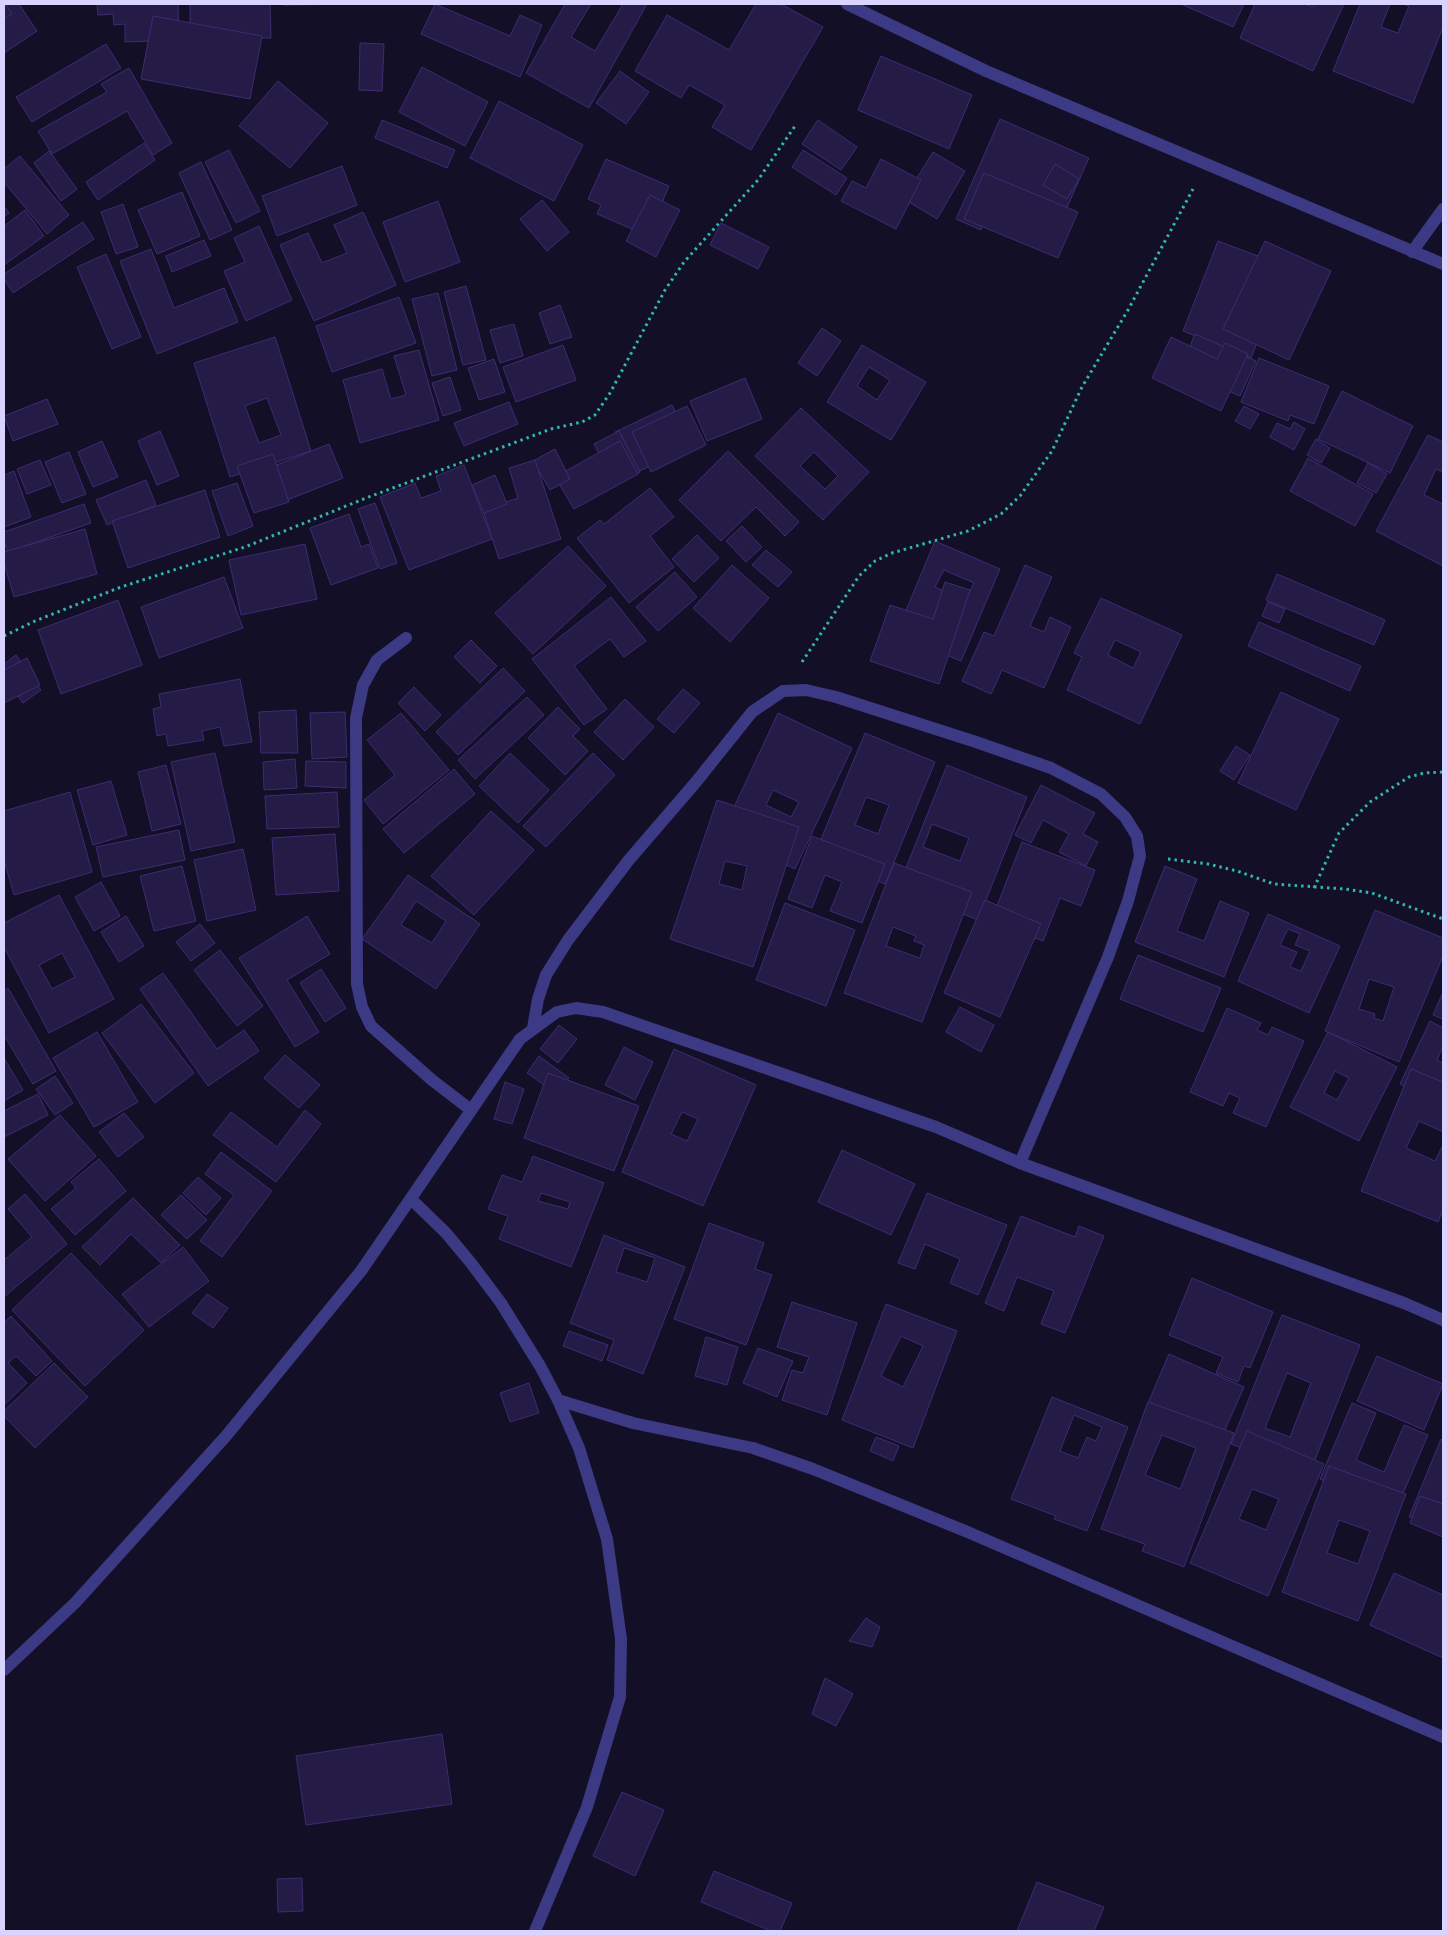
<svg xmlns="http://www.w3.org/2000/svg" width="1447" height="1935" font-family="'Open Sans',sans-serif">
  <rect width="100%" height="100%" fill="#130f26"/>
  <!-- building -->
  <g fill="#241b47" stroke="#3b2d73" fill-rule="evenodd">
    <path d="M4,4H14L26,24L4,37Z"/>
    <path d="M9,4H19L37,31L4,53V19L12,14L6,5Z"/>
    <path d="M97,4H178L179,40L125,42V24L114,25L113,14L98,15Z"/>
    <path d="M190,4H270L271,38H190Z"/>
    <path d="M284,4H361L284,5Z"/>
    <path d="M435,4L510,36L520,15L542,25L520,77L421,34Z"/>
    <path d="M565,4H591L571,37L595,51L623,4H647L589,108L526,73Z"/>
    <path d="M756,4H781L823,27L751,150L712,127L725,105L689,85L681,98L635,71L667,15L729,50Z"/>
    <path d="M1181,4H1244L1233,27Z"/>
    <path d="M1255,4H1305L1313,7L1314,4H1344L1313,71L1240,38Z"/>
    <path d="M1360,4H1390L1381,27L1398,33L1409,6L1403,4H1443V27L1413,103L1333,71Z"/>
    <path d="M153,16L262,36L250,99L141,79Z"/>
    <path d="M360,43L384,44L382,91L359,90Z"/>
    <path d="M106,44L121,68L32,122L16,97Z"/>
    <path d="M881,56L972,95L949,149L858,110Z"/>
    <path d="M422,67L488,102L465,146L399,112Z"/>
    <path d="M129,68L172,143L153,155L127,111L52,154L38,131L107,92L101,84Z"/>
    <path d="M620,71L649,92L626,124L596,103Z"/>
    <path d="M278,81L328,123L290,168L239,126Z"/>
    <path d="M499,101L583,145L554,201L470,158Z"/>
    <path d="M1000,119L1089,158L1065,212L1000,184L981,230L956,219Z"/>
    <path d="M382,120L455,150L447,168L375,138Z"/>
    <path d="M818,120L857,147L841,170L802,144Z"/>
    <path d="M144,143L155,160L98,200L86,182Z"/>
    <path d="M229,150L260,211L236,223L205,162Z"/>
    <path d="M803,150L847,178L836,195L792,167Z"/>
    <path d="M49,151L77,189L61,201L34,163Z"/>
    <path d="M933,152L965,171L937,219L904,199Z"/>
    <path d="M20,156L69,215L47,234L4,182V169Z"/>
    <path d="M606,159L669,186L648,236L597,214L601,205L588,199Z"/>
    <path d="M881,159L921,180L896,229L841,201L852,181L866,188Z"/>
    <path d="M201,162L232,230L210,240L179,173Z"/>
    <path d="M1055,164L1079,179L1067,199L1043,185Z"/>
    <path d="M342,166L357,205L277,236L262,196Z"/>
    <path d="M984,173L1078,212L1058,258L964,219Z"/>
    <path d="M182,192L200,236L157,254L138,210Z"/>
    <path d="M650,195L680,210L656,257L626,241Z"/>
    <path d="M542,200L569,232L547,251L520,219Z"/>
    <path d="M438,201L460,262L405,282L383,222Z"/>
    <path d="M123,204L138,247L116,254L101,212Z"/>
    <path d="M4,206L9,213L4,217Z"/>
    <path d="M25,210L44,236L4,265V226Z"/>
    <path d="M363,212L396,285L314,321L280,245L308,233L322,263L347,253L334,225Z"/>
    <path d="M83,222L94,239L13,293L4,279V274Z"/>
    <path d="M721,223L769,247L758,269L710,245Z"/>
    <path d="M259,226L292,300L246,321L224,271L245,262L234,238Z"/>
    <path d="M204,240L211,256L172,272L166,256Z"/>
    <path d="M1218,241L1287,267L1251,358L1183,331Z"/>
    <path d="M1265,241L1331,271L1289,360L1223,329Z"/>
    <path d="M151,249L174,308L224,288L238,322L157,354L120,261Z"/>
    <path d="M106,254L141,337L112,349L77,267Z"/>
    <path d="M466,286L486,360L463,365L444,292Z"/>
    <path d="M438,293L457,370L432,376L412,299Z"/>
    <path d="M399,297L416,343L332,372L316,326Z"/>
    <path d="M560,305L572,337L550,344L539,313Z"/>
    <path d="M514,324L523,356L500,363L490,330Z"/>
    <path d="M822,328L841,341L817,376L798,363Z"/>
    <path d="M1195,334L1256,361L1240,396L1180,370Z"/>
    <path d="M275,337L311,451L230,477L194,363ZM267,398L281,435L259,443L245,406Z"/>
    <path d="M1171,337L1217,359L1225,343L1248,354L1221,411L1152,378Z"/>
    <path d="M563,345L576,380L516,402L503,367Z"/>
    <path d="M862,345L926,382L891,440L827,402ZM869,367L890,380L877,400L857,386Z"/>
    <path d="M419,350L439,420L360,443L343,380L382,369L391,399L406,395L394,356Z"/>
    <path d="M1259,358L1329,386L1314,424L1290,415L1288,421L1241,402Z"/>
    <path d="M494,359L505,392L479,400L468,368Z"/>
    <path d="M450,377L461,410L443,416L432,383Z"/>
    <path d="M745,378L762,419L707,441L690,401Z"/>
    <path d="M1342,391L1413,426L1390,473L1318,439Z"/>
    <path d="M47,399L58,424L13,441L4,416Z"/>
    <path d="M509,402L518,424L464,446L454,423Z"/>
    <path d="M672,405L692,446L635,473L615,432Z"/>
    <path d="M687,406L706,445L651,472L632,432Z"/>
    <path d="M1244,406L1259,414L1250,429L1235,421Z"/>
    <path d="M801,408L869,472L823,520L755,456ZM814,452L838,476L825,489L800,466Z"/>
    <path d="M1294,422L1305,429L1294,450L1270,437L1277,423L1290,429Z"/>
    <path d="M160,431L179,476L157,485L138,441Z"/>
    <path d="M619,431L640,472L615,485L594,444Z"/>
    <path d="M1428,435L1443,442V472L1436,469L1424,495L1443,504V566L1376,531Z"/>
    <path d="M1316,439L1330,448L1321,463L1307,455Z"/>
    <path d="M102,441L118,477L93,487L78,452Z"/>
    <path d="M620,441L638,474L574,509L555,477Z"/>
    <path d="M329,444L343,478L277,504L264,470Z"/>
    <path d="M555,449L570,479L550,490L533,461Z"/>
    <path d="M728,451L799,522L785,536L756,507L721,541L679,500Z"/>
    <path d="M69,452L86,494L62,503L45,462Z"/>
    <path d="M273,454L289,502L254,513L237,466Z"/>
    <path d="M1308,458L1373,494L1355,526L1290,491Z"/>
    <path d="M40,460L51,485L27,494L17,469Z"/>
    <path d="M535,460L561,539L499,559L483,510L518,498L509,468Z"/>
    <path d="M1368,463L1387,474L1376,493L1357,483Z"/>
    <path d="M464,465L492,539L409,570L380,497L415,483L421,498L441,491L436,476Z"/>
    <path d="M14,471L31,517L4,527V475Z"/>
    <path d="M495,475L507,504L484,513L472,485Z"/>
    <path d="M146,480L156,505L107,525L96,500Z"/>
    <path d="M237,483L253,526L228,536L212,491Z"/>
    <path d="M650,488L674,517L650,536L674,567L629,603L577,538L600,520L604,524Z"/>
    <path d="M205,490L220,537L128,568L112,521Z"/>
    <path d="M375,503L397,563L380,569L358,509Z"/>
    <path d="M84,504L91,523L8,552L4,542V532Z"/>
    <path d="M349,514L361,547L369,544L378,568L331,585L310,528Z"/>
    <path d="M742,526L762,547L746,562L726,541Z"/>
    <path d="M85,529L97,574L14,597L4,563V552Z"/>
    <path d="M697,535L719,558L694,582L672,559Z"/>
    <path d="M935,541L1000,569L961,661L896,634ZM944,570L974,583L965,601L935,587Z"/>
    <path d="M305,544L317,599L241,615L229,560Z"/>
    <path d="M568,546L606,586L533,654L495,613Z"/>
    <path d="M766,550L792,572L778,587L752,565Z"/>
    <path d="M732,565L769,598L730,642L693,608Z"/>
    <path d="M1025,565L1052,577L1030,626L1044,632L1050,617L1071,627L1044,688L1002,670L991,694L962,681L984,632L994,636Z"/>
    <path d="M675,572L697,597L658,631L636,607Z"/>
    <path d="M1277,574L1385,620L1374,645L1266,600Z"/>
    <path d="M224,577L243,628L159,658L141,607Z"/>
    <path d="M945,582L970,590L939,684L870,661L890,605L933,619Z"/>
    <path d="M611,597L646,641L624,657L610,639L574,666L607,709L584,725L532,659Z"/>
    <path d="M1101,598L1182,635L1140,724L1067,690L1082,657L1074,653ZM1115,640L1141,652L1133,668L1108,655Z"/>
    <path d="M118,600L142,665L61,694L38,630Z"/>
    <path d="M1268,602L1285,609L1279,623L1262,616Z"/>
    <path d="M1259,622L1361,666L1350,691L1248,646Z"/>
    <path d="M471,640L497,666L480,683L454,657Z"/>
    <path d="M16,655L41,690L23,703L4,677V664Z"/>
    <path d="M27,658L40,685L4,703V670Z"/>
    <path d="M503,668L525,691L458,755L436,732Z"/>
    <path d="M240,679L252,742L224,746L220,727L202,731L204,740L168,746L166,734L157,736L153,709L161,707L159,694Z"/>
    <path d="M414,687L441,715L425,731L398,703Z"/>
    <path d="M683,689L700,703L674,733L657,719Z"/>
    <path d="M1281,692L1339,719L1296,810L1238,783Z"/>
    <path d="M527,697L544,715L475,779L458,760Z"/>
    <path d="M625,699L654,727L623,760L594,732Z"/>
    <path d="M558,707L580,729L573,736L588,751L565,775L528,738Z"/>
    <path d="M296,710L298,753H261L259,712Z"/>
    <path d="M345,712L347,757L312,759L310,713Z"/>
    <path d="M401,713L449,770L383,824L364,800L395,775L367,740Z"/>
    <path d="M778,713L852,748L795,869L721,835ZM773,790L799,802L791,817L766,805Z"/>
    <path d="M865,733L935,762L885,884L814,856ZM866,797L889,805L878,834L855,825Z"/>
    <path d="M1236,746L1250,755L1234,780L1220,771Z"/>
    <path d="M215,753L235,842L191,851L171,762Z"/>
    <path d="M510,753L549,790L518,823L479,786Z"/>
    <path d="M593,753L615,775L546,847L523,826Z"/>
    <path d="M295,759L297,788L264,790L263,762Z"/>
    <path d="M306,761L346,762V788L305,786Z"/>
    <path d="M166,765L181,824L152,831L138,772Z"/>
    <path d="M947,765L1027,797L978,920L898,888ZM932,824L969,838L960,861L923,847Z"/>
    <path d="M454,769L475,794L404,853L383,829Z"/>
    <path d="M111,781L127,835L93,845L77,790Z"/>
    <path d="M1041,785L1095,813L1083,834L1098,842L1086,866L1059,852L1069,834L1043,820L1031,843L1015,835Z"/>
    <path d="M70,792L92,872L14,895L4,860V811Z"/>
    <path d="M337,792L339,827L267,829L265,796Z"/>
    <path d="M717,800L799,827L753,967L670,939ZM725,861L747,866L742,890L719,884Z"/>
    <path d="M491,811L534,850L474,915L431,876Z"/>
    <path d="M179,830L185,860L103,877L96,847Z"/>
    <path d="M335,834L339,891L276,895L272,838Z"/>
    <path d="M812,836L885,864L862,923L830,911L842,882L825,875L812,908L788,899Z"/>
    <path d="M1022,842L1095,870L1081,906L1060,898L1043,941L991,921Z"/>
    <path d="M243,849L256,910L207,921L194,860Z"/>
    <path d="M894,863L972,892L922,1022L844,993ZM893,927L916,936L914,941L924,945L920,958L886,946Z"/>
    <path d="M182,866L196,921L154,931L140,876Z"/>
    <path d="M1165,866L1197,879L1177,931L1204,941L1220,901L1249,913L1224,977L1135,942Z"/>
    <path d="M408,875L480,924L436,989L362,939ZM416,901L446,921L432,943L401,925Z"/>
    <path d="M101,882L120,916L94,931L75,897Z"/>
    <path d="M59,895L114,999L49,1033L4,947V923ZM62,953L75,977L52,989L39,965Z"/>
    <path d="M985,900L1041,924L1000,1017L944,993Z"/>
    <path d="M785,903L855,930L826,1006L756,980Z"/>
    <path d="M1375,910L1443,938V956L1399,1062L1325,1031ZM1369,979L1394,987L1383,1021L1374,1018L1375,1014L1359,1009Z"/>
    <path d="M1268,914L1340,946L1309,1013L1238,981ZM1288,929L1300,934L1295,945L1310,951L1301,971L1290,967L1297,952L1280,945Z"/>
    <path d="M126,916L144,946L119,962L101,932Z"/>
    <path d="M307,916L330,954L287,980L319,1032L295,1047L239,958Z"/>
    <path d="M200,924L215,943L191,961L176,942Z"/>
    <path d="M220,950L263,1006L237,1026L194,970Z"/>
    <path d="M1138,955L1221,988L1203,1032L1120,999Z"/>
    <path d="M321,969L346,1008L325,1022L300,983Z"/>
    <path d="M163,973L217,1049L244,1030L259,1051L208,1086L140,989Z"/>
    <path d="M8,988L56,1071L33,1084L4,1035V991Z"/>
    <path d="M1443,992V1019L1433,1015Z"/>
    <path d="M141,1004L194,1073L155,1103L102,1033Z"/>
    <path d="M960,1007L994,1025L981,1052L946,1032Z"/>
    <path d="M1227,1008L1261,1023L1257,1030L1268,1035L1272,1027L1304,1041L1266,1127L1233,1113L1240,1098L1229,1093L1223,1106L1190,1092Z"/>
    <path d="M1430,1021L1443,1028V1046L1437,1060L1443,1063V1105L1400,1084Z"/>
    <path d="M559,1025L577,1039L558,1063L540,1049Z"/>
    <path d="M97,1032L138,1102L94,1127L53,1058Z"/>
    <path d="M1328,1032L1397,1067L1359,1141L1290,1107ZM1335,1071L1349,1078L1337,1100L1324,1093Z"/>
    <path d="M624,1047L653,1062L635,1100L605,1085Z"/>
    <path d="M674,1049L756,1085L703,1206L622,1172ZM682,1112L698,1119L687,1141L671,1134Z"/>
    <path d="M285,1055L320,1085L299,1108L264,1078Z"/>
    <path d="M539,1056L569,1078L557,1094L527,1073Z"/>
    <path d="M4,1058L23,1090L4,1101Z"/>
    <path d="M1411,1069L1443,1082V1132L1419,1121L1406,1148L1435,1161L1443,1145V1209L1438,1222L1361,1191Z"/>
    <path d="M548,1073L639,1106L614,1171L524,1138Z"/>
    <path d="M55,1076L73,1103L55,1115L36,1089Z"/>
    <path d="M505,1082L524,1089L512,1124L494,1119Z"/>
    <path d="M38,1094L48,1115L4,1137V1111Z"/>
    <path d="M305,1110L321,1124L276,1182L213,1135L231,1112L277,1147Z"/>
    <path d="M124,1113L144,1137L118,1157L99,1132Z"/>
    <path d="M60,1115L96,1156L45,1201L8,1159Z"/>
    <path d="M842,1150L915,1184L891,1235L818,1202Z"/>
    <path d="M221,1152L272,1191L222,1257L200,1241L234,1195L205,1174Z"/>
    <path d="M533,1156L604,1183L571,1267L499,1239L508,1216L488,1209L502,1175L522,1182ZM541,1193L570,1202L568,1209L538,1201Z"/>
    <path d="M99,1159L126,1191L75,1235L51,1209L76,1188L71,1182Z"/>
    <path d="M198,1177L221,1198L206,1215L183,1193Z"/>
    <path d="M927,1193L1007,1225L978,1295L950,1283L960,1259L925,1244L915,1269L898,1263Z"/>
    <path d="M25,1194L67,1244L4,1297V1260L32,1237L8,1209Z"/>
    <path d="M181,1195L207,1220L187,1239L161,1215Z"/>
    <path d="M133,1198L180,1245L161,1263L131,1234L100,1265L82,1247Z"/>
    <path d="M1021,1216L1075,1237L1079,1226L1104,1236L1065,1333L1041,1324L1054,1291L1017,1277L1004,1311L985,1303Z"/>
    <path d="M709,1223L764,1243L755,1269L772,1275L746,1345L674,1319Z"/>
    <path d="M604,1235L685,1267L643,1374L607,1360L614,1340L570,1323ZM624,1248L655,1258L647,1282L616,1272Z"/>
    <path d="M183,1247L209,1281L149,1327L122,1294Z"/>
    <path d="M71,1253L144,1330L85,1386L12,1310Z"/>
    <path d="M1192,1278L1273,1312L1250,1368L1244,1366L1238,1382L1216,1373L1223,1357L1169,1335Z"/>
    <path d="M207,1294L228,1308L213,1328L192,1313Z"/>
    <path d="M792,1302L857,1323L827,1415L782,1400L792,1370L803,1373L809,1357L777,1347Z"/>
    <path d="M886,1304L957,1331L913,1448L842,1420ZM901,1336L923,1346L903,1387L881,1376Z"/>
    <path d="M1282,1315L1360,1345L1309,1475L1231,1444ZM1287,1373L1311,1383L1290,1437L1265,1428Z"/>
    <path d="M11,1316L52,1361L36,1376L16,1356L8,1363L27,1383L4,1405V1323Z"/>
    <path d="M569,1331L608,1345L602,1361L563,1346Z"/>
    <path d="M706,1337L738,1347L727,1385L695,1376Z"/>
    <path d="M758,1348L793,1361L777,1397L743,1383Z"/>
    <path d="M1169,1354L1244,1387L1217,1448L1143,1415Z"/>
    <path d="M1377,1356L1443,1384L1424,1430L1357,1401Z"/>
    <path d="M54,1363L88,1397L35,1448L4,1416V1411Z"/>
    <path d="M529,1383L539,1413L510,1422L500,1393Z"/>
    <path d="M1052,1397L1128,1427L1087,1531L1054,1519L1056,1516L1011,1499ZM1074,1415L1102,1427L1096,1441L1087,1437L1078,1458L1060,1451Z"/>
    <path d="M1148,1402L1234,1433L1184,1567L1142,1551L1145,1544L1101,1529ZM1162,1435L1196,1448L1180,1489L1145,1475Z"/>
    <path d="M1352,1403L1376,1413L1356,1460L1384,1472L1404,1425L1428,1435L1395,1512L1320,1479Z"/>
    <path d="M1247,1431L1324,1464L1268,1596L1190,1563ZM1252,1489L1279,1499L1266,1530L1239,1519Z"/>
    <path d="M876,1437L899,1446L893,1461L870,1451Z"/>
    <path d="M1441,1439L1443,1440V1531L1409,1517Z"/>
    <path d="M1329,1466L1406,1494L1358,1621L1282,1592ZM1339,1520L1370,1531L1358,1564L1327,1553Z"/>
    <path d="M1420,1496L1443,1504V1537L1410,1523Z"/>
    <path d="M1394,1573L1443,1595V1658L1370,1625Z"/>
    <path d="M866,1618L880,1627L872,1647L849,1641Z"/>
    <path d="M825,1678L853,1694L836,1726L812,1714Z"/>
    <path d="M442,1734L452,1804L306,1825L296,1756Z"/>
    <path d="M622,1792L664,1810L635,1876L593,1856Z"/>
    <path d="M714,1871L792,1903L780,1931H771L701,1902Z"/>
    <path d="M302,1878L303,1911L278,1912L277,1879Z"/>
    <path d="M1037,1882L1104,1907L1094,1931H1017Z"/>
  </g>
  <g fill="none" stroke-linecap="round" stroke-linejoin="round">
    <!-- path -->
    <g stroke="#2fb8b0" stroke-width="3" stroke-dasharray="2.5 4" stroke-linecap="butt">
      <path d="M4,636L35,621L121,587L245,547L366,498L551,429L582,422L595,415L610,393L665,290L684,262L758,180L795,126"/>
      <path d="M802,662L859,576L875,561L892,553L968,531L1001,514L1020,496L1052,451L1082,387L1128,310L1193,189"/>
      <path d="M1168,859L1208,864L1237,871L1274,884L1345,889L1372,893L1443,919"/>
      <path d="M1314,888L1339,833L1370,802L1409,777L1424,773L1443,772"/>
    </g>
    <!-- lane -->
    <g stroke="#3d3a85" stroke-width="12">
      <path d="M411,1199L446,1233L471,1263L501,1303L540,1366L558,1400L579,1448L607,1539L621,1639L620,1697L587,1807L535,1931"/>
      <path d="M558,1400L633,1423L753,1448L813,1469L970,1533L1443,1737"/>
    </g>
    <!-- street -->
    <g stroke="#3d3a85" stroke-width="12">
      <path d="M847,4L986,71L1443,264"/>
      <path d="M1412,252L1443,209"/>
      <path d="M406,638L377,660L363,685L356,718L357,984L362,1007L371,1026L432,1080L471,1110"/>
      <path d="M533,1028L538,999L546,975L568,940L628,861L696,782L752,712L783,691L806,690L836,697L976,742L1051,768L1101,794L1125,817L1137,836L1140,856L1128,901L1108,957L1020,1163"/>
      <path d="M4,1670L75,1603L226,1436L361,1271L520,1039L557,1012L576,1008L603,1012L936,1127L1020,1163L1404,1303L1443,1320"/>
    </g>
  </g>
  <!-- border -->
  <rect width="1447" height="1935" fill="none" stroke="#d9d4ff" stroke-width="10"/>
</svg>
